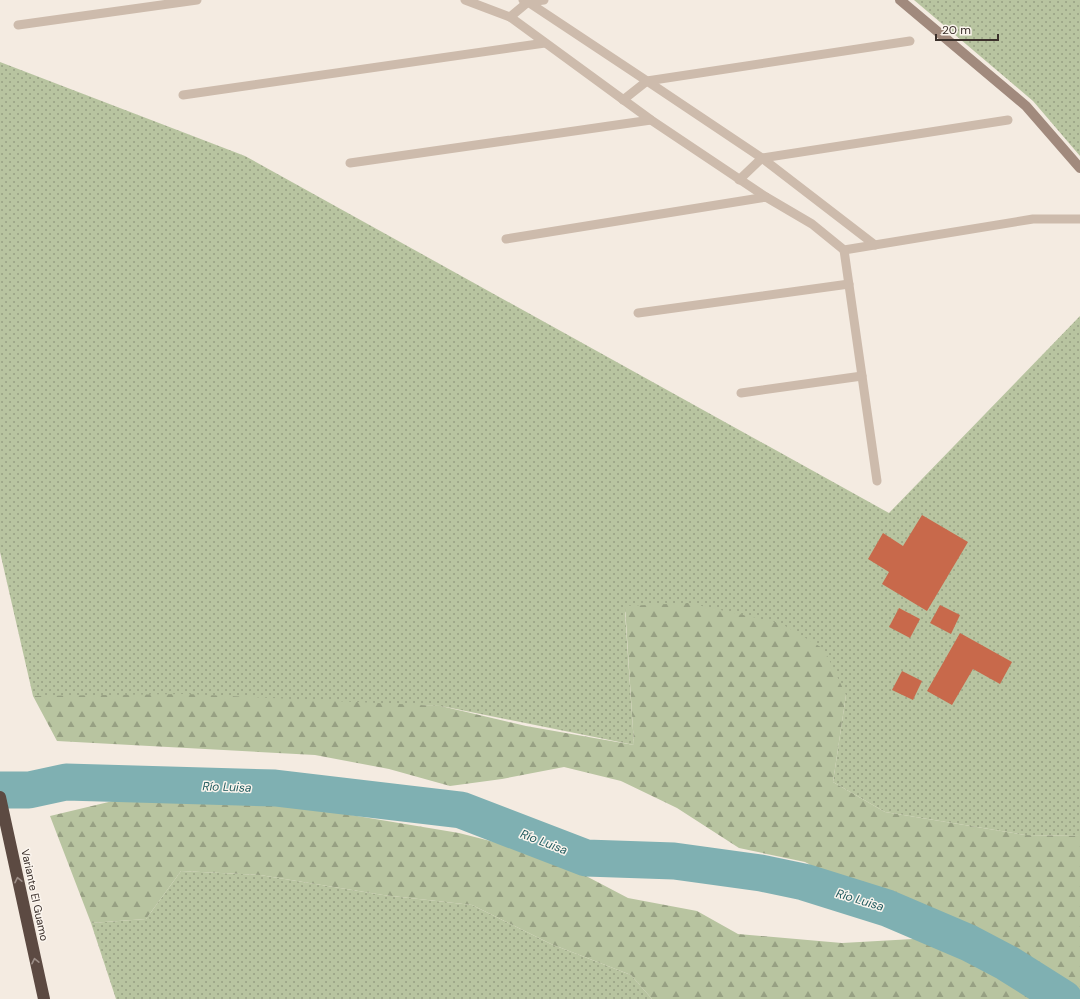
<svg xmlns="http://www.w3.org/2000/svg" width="1080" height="999" font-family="'DM Sans',sans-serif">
  <defs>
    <pattern id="grass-dots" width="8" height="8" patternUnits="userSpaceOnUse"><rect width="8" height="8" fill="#b8c4a0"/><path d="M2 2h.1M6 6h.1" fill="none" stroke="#97a083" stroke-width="1.8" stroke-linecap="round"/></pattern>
    <pattern id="forest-firs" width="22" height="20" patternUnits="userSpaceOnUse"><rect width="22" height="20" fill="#b8c4a0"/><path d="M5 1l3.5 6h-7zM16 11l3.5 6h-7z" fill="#97a083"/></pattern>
  </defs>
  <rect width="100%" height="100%" fill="#f4ebe1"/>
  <!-- grass -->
  <g fill="url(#grass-dots)">
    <path d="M914,0H1080V156L1033,101Z"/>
    <path d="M0,62L245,156L889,513L1080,316V836L1025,835L885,812L833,782L846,695L625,612L634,745L441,706L33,696L0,552Z"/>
    <path d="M181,871L260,875L383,895L472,905L551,944L631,975L652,999H116L91,923L146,919Z"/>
  </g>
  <!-- forest -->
  <g fill="url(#forest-firs)">
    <path d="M688,603L780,623L824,649L846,695L833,782L885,812L1025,835L1080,836V990L1071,983L947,915L862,892L805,862L739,848L677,808L621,781L564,767L502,779L450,786L389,769L315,755L57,741L33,696L186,694L441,706L526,726L634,745L625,606Z"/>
    <path d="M138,795L252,802L345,814L459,833L546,855L628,898L697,911L738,934L842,943L931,938L1009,976L1037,999H652L631,975L551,944L472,905L383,895L260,875L181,871L146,919L91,923L50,816Z"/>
  </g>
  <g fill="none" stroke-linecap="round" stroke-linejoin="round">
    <!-- river -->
    <path stroke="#7fb0b2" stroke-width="37" d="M0,790H29L66,782L275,788L461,810L586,858L674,861L761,873L804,882L887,908L969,943L1007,963L1064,999"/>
  </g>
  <!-- building -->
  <g fill="#c8694b">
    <path d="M922,515L968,542L927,611L882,584L889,572L868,559L883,533L903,546Z"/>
    <path d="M940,605L960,615L951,634L930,623Z"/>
    <path d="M899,608L920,619L910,638L889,627Z"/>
    <path d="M960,633L1012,662L1000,684L973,669L952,705L927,691Z"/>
    <path d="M902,671L922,681L913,700L892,690Z"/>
  </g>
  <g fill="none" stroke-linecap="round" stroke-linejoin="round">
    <!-- lane -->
    <g stroke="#cdbbac" stroke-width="9">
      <path d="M465,0L510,17L651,120L766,197"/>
      <path d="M523,0L528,2L647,81L762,158L875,245"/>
      <path d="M510,17L528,2L544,0"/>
      <path d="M18,25L197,0"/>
      <path d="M183,95L545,43"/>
      <path d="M623,100L647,81L910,41"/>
      <path d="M350,163L651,120"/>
      <path d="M739,180L762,158L1008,120"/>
      <path d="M506,239L766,197L812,224L844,250L1033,219H1080"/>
      <path d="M844,250L877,481"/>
      <path d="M638,313L849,284"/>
      <path d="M741,393L862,376"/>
    </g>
    <!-- secondary -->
    <path stroke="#a18a7d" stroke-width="10" d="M900,0L1026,106L1080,168"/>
    <!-- highway -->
    <path stroke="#5c4a42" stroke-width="12" d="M0,797L44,999"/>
  </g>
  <!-- one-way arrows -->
  <defs><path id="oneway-chevron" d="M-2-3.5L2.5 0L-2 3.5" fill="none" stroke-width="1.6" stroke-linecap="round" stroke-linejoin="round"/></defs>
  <g stroke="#9c8e87">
    <use href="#oneway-chevron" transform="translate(18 880) rotate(-102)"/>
    <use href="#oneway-chevron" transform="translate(35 961) rotate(-102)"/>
  </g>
  <g text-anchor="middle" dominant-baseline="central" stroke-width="3" stroke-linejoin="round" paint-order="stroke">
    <!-- street labels -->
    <g font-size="11" fill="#3b302b" stroke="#fbf5ee">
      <text transform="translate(35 895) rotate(78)">Variante El Guamo</text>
    </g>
    <!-- water labels -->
    <g font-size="12" font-style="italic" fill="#1f5a5e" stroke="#fbf5ee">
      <text transform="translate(227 787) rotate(2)">Río Luisa</text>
      <text transform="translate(544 842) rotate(21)">Río Luisa</text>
      <text transform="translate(860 900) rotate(17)">Río Luisa</text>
    </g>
  </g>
  <!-- scale -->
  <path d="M936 34v6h62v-6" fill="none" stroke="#3b302b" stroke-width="2"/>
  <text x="942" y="34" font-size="12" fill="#3b302b" stroke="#fbf5ee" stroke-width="3" paint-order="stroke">20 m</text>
</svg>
